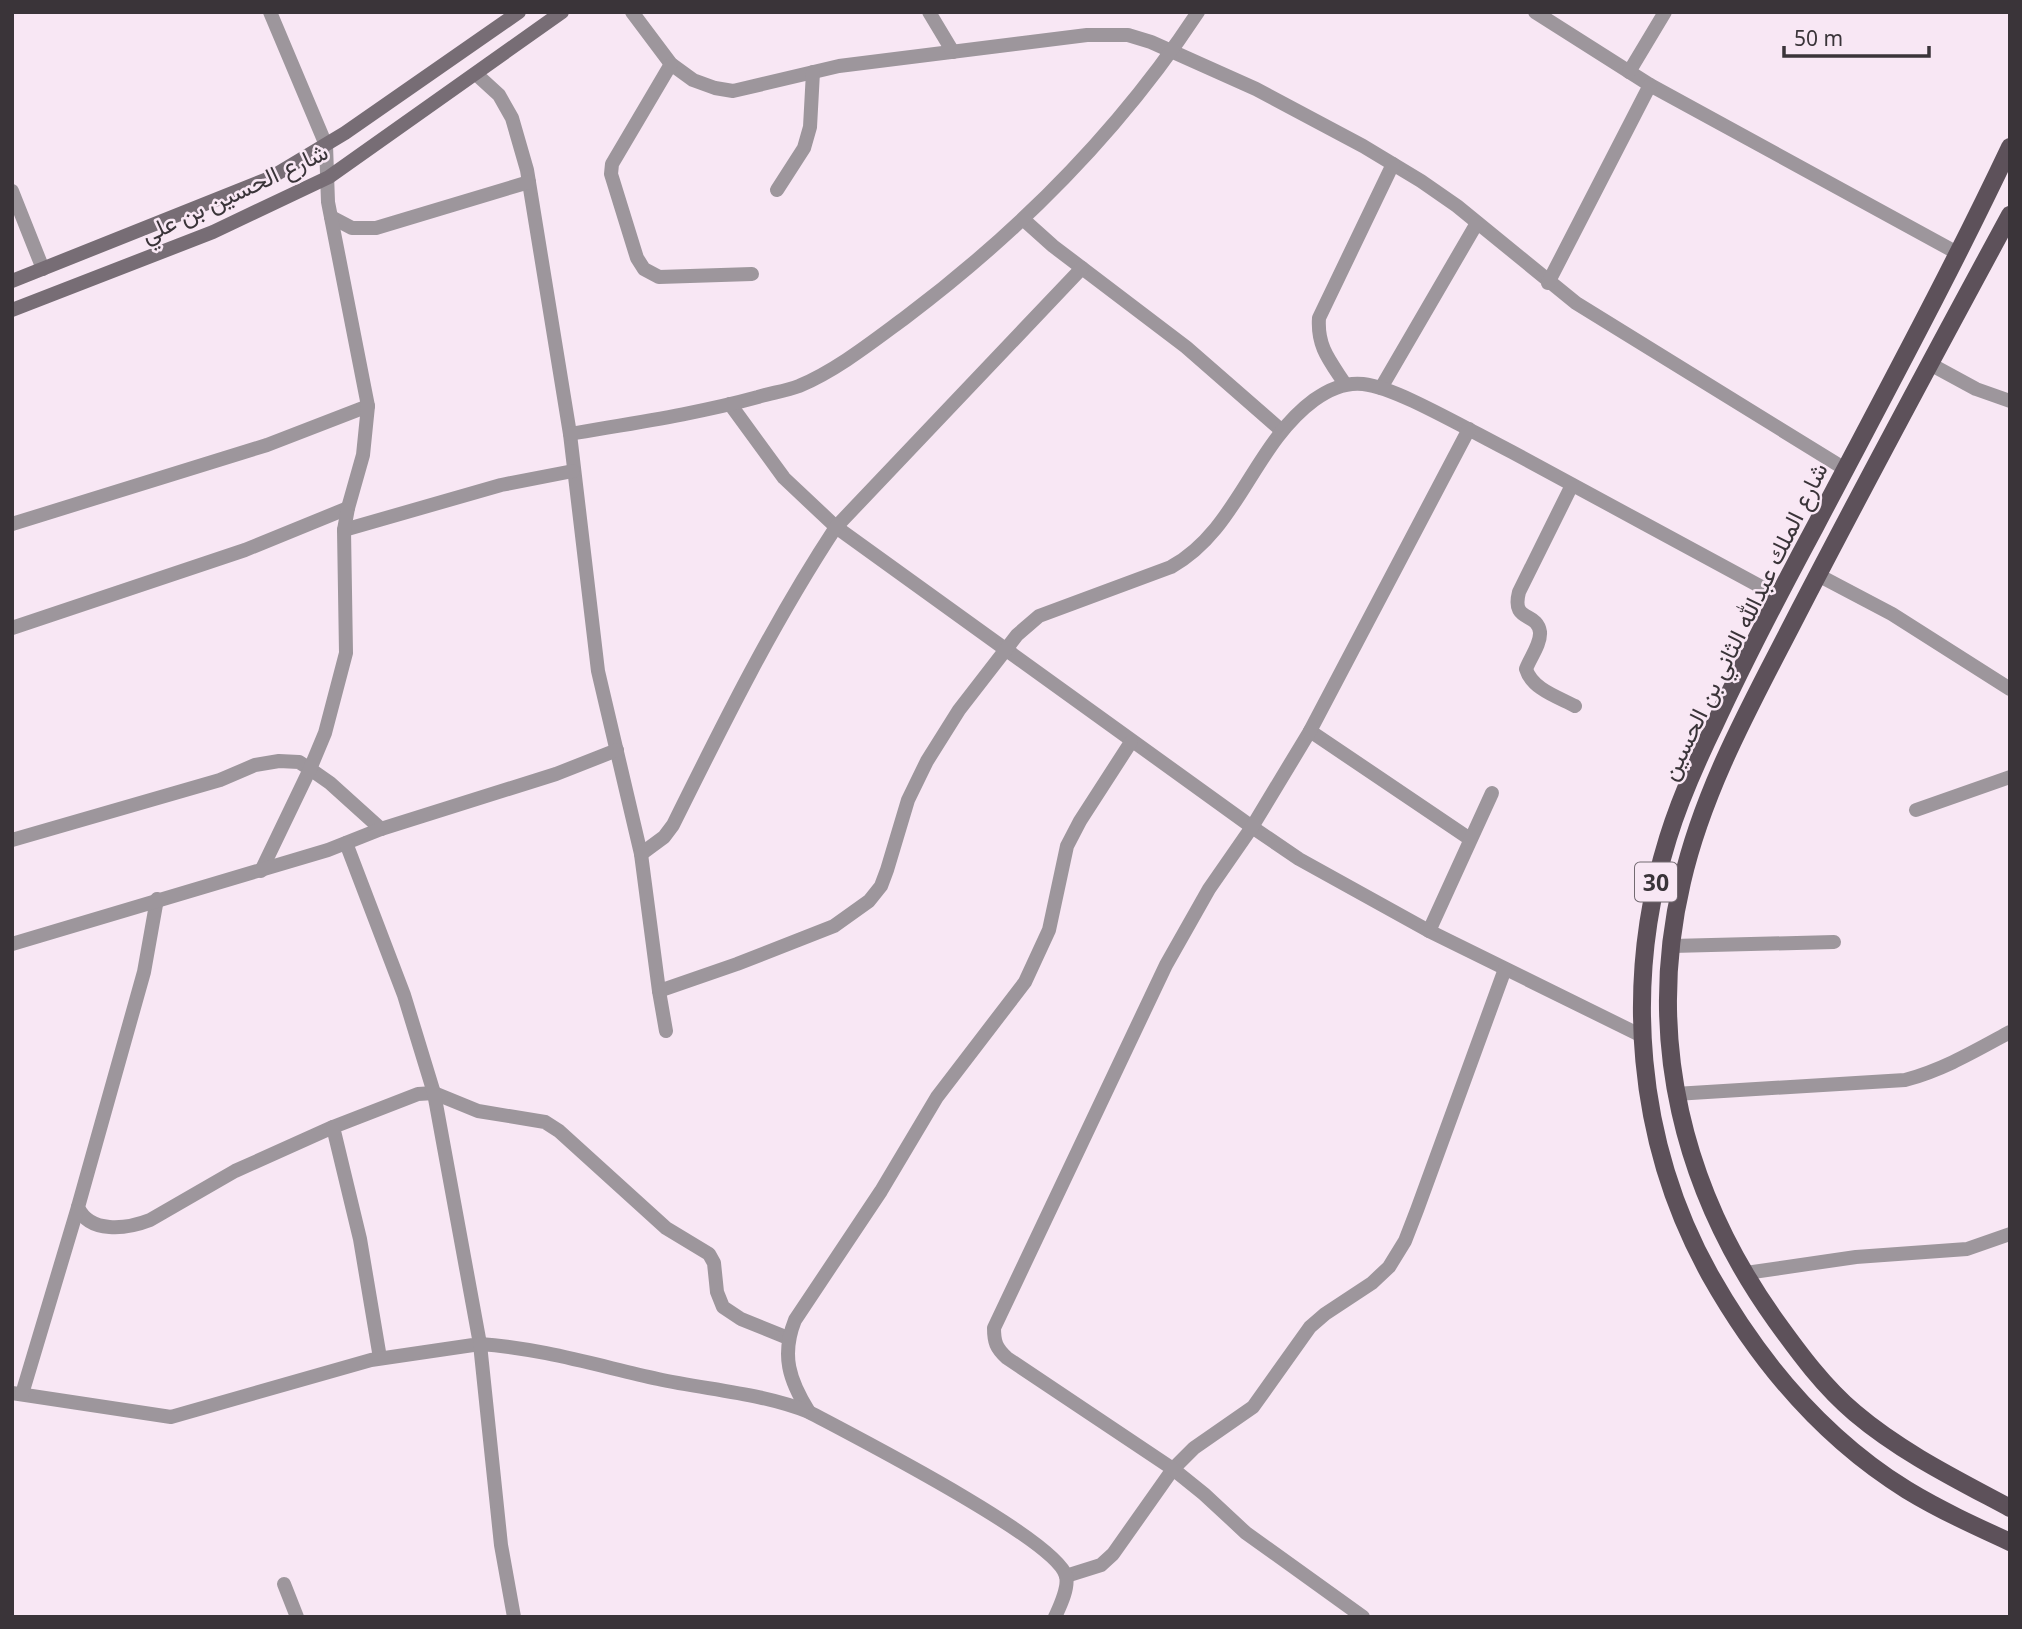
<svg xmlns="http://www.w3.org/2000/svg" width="2022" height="1629" font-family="'Noto Sans',Vazirmatn,sans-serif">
  <rect width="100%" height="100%" fill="#f8e7f4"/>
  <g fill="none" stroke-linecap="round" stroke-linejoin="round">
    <!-- street -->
    <g stroke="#9d969c" stroke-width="14">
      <path d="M632,12L671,64L693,80L715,88L733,91L839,66L1087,35H1128L1151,42L1256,89L1363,146L1421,181L1457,206L1576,303L1845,469"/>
      <path d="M929,12L953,52"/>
      <path d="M1535,12L1650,85L1959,254"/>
      <path d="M671,64L612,164L611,174L637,258L644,269L659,277L752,274"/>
      <path d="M1629,72L1665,12"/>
      <path d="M476,74L499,95L512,118L527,170L570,434L598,671L641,854L659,991L666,1031"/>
      <path d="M777,190L804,148L810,127L813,72"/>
      <path d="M12,191L43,269"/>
      <path d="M331,217L352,228H376L529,182"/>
      <path d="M1024,220L1053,246L1186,347L1281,430"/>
      <path d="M1548,283L1650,85"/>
      <path d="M1930,364L1976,389L2010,401"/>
      <path d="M1345,384C1330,361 1317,347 1319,318L1393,164"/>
      <path d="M1381,388L1477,223"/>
      <path d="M730,404L784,478L836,527L1252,827L1299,859L1429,931L1642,1036"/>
      <path d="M570,434C633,423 696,414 758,397C771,393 786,391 799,386C837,370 872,342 906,317C1020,231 1119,132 1198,12"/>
      <path d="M1572,485L1519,592C1511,623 1537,611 1540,632C1541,644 1530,658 1526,669C1532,689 1558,697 1575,706"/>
      <path d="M12,524L267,445L368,406"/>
      <path d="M344,530L501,485L573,471"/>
      <path d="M1818,575L1892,614L2010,689"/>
      <path d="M12,628L245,550L348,508"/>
      <path d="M1310,731L1470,839"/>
      <path d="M1916,810L2010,777"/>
      <path d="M12,840L220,780L255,765L279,761L299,762L310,769L330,783L381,829"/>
      <path d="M641,854L664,837L673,825C723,724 774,621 836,527L1082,268"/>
      <path d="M261,871L310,769L325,733L346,653L344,530L348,508L363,455L368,406L328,202L326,145L270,12"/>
      <path d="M157,899L144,972L78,1207C89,1234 127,1229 150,1220L235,1171L333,1127"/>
      <path d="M1429,931L1492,793"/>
      <path d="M12,944L328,850L381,829L556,774L617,750"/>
      <path d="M1672,946L1834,942"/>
      <path d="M659,991L737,964L834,926L869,901L881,886L887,870L908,800L927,761L959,710L1017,635L1039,616L1171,567C1238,530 1253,445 1314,400C1328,390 1345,382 1363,384C1380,386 1398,394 1413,401C1447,417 1479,435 1512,452C1601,500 1689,548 1778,596"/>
      <path d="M1675,1094L1905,1080C1943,1070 1975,1051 2010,1032"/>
      <path d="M1746,1273L1856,1257L1967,1249L2010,1234"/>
      <path d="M380,1358L360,1239L333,1127L418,1094L434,1093L478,1111L545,1122L559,1131L666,1228L709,1254L714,1263L717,1292L723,1307L741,1319L788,1338"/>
      <path d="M12,1393L171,1417L371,1360L480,1344L434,1093L404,995L346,843"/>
      <path d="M22,1394L78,1207"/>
      <path d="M809,1412C789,1380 781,1355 795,1320L881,1191L937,1097L1025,982L1049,930L1067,846L1080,821L1131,742"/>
      <path d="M1066,1576L1101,1565L1113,1554L1173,1469L1194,1448L1253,1407L1310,1327L1325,1314L1372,1283L1389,1267L1405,1241L1417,1210L1505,969"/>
      <path d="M284,1584L297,1617"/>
      <path d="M514,1617L501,1545L480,1344C540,1348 599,1366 658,1379C709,1390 761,1393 809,1412C852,1435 1056,1539 1066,1576C1069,1588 1060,1606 1055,1617"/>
      <path d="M1363,1617L1246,1533L1204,1494L1173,1469L1007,1358C996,1348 994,1342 994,1328L1166,965L1209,889L1252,827L1310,731L1469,429"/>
    </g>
    <!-- secondary -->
    <g stroke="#776d75" stroke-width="14">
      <path d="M12,281L270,178L345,133L519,12"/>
      <path d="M12,310L213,232L329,177L562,12"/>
    </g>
    <!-- primary -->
    <g stroke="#5d515a" stroke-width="18">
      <path d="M2010,147C1949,276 1881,401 1815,527C1780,592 1746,657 1715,724C1697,761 1680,799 1668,838C1623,983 1636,1142 1710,1275C1758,1360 1823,1438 1907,1490C1940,1510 1975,1526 2010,1542"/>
      <path d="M2010,215C1939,346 1868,478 1799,611C1755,697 1704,786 1682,882C1645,1039 1683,1191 1776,1321C1799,1353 1824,1387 1855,1413C1901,1452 1956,1479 2010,1508"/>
    </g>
  </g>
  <g text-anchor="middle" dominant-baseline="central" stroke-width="5" stroke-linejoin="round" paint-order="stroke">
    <!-- shield labels -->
    <rect fill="#f8e7f4" stroke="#736a71" stroke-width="2" x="1635" y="862.5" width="42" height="39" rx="5"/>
    <g font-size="23" font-weight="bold" fill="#3a3439">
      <text x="1656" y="882">30</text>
    </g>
    <!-- street labels -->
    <g font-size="24" fill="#3a3439" stroke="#f8e7f4">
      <text transform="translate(234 192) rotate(-25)">شارع الحسين بن علي</text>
      <text transform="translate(1743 621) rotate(-64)">شارع الملك عبدالله الثاني بن الحسين</text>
    </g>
  </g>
  <!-- border -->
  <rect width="2022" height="1629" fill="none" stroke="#3a3439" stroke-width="28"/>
  <!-- scale -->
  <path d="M1784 46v10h145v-10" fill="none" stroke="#3a3439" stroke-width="3.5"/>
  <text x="1794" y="46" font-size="21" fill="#3a3439" stroke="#f8e7f4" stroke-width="5" paint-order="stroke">50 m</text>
</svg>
